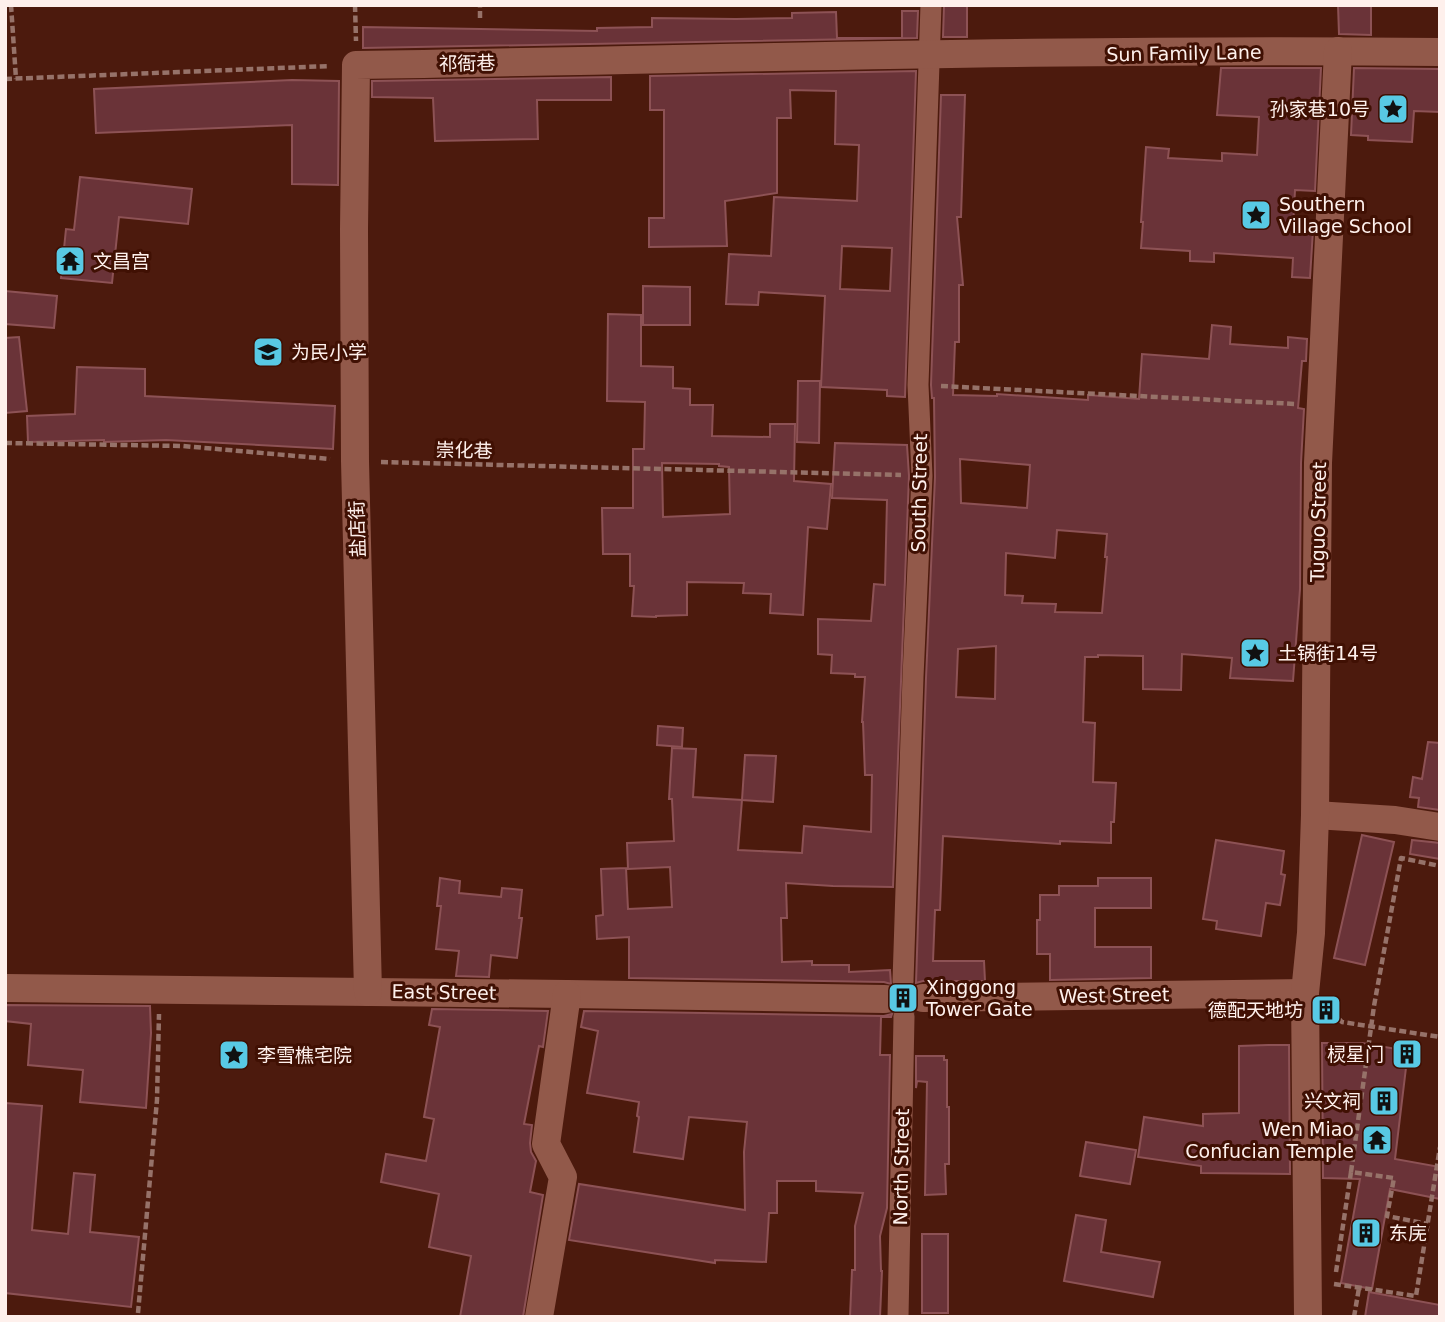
<svg xmlns="http://www.w3.org/2000/svg" width="1445" height="1322" font-family="'DejaVu Sans','Noto Sans SC',sans-serif">
  <rect width="100%" height="100%" fill="#4c1a0d"/>
  <!-- building -->
  <g fill="#6a3338" stroke="#8d5255" stroke-width="2" fill-rule="evenodd">
    <path d="M944,5H967V37H943Z"/>
    <path d="M1338,5H1371V35L1339,34Z"/>
    <path d="M902,11H918L917,38L363,48V27L597,31V28L652,27V18L736,19L792,18V13L836,12L837,38H902Z"/>
    <path d="M1221,68H1321L1315,191L1295,190L1293,229L1313,230L1310,278L1292,277L1293,258L1214,253V262L1190,261V251L1141,248L1143,222H1141L1146,147L1169,149L1168,158L1222,161V153L1257,155L1259,117L1217,115Z"/>
    <path d="M1354,68L1440,69V112L1414,111L1412,142L1368,140V136L1351,135Z"/>
    <path d="M916,71L905,397L887,396V390L821,387L825,296L759,292L758,305L726,304L729,254L771,256L774,197L857,201L859,145L835,144L836,91L790,90L791,118H777V193L725,201L727,246L649,247V218H664V110H650V76ZM842,246L892,248L890,291L840,289Z"/>
    <path d="M611,77V100H537L538,139L435,141L433,98L372,97V81Z"/>
    <path d="M292,80L339,81L338,185L292,184V125L96,133L94,89Z"/>
    <path d="M941,95H965L961,217H957L963,285H959V342H955L953,395L997,396V394L1088,400V395L1139,399L1142,354L1209,359L1212,325L1231,327L1230,344L1288,348V337L1307,339L1306,361H1302L1298,408L1304,409L1301,463L1300,589L1293,681L1230,678L1232,658L1182,654L1181,690L1143,689V656L1098,655V657H1085L1083,722L1095,723L1093,782L1116,783L1114,822H1111V843L1060,841V844L943,836L940,910H935L933,961H984L985,981H923L916,983L926,678L935,477L934,398H932L931,385ZM960,459L1030,465L1027,508L961,503ZM1057,530L1107,534L1105,557H1107L1102,613L1055,612L1056,604L1022,603L1023,596L1005,595L1006,553L1055,558ZM996,646L995,699L956,697L958,649Z"/>
    <path d="M80,177L192,189L188,224L119,217L112,283L61,278L66,229L74,230Z"/>
    <path d="M643,286L690,287V325H643Z"/>
    <path d="M5,291L57,296L54,328L5,324Z"/>
    <path d="M608,314L641,315V366L673,367V388L690,389V405H713L712,436L770,437V424H795L794,481L831,484L827,529L808,527L803,615L770,613L771,594L743,593L744,583L687,582V615L656,616V617L632,616L634,586H630V554H603L602,508H633V449H644L645,402L607,401ZM662,463L719,464V466L729,467L730,514L663,517Z"/>
    <path d="M19,337L27,411L5,413V338Z"/>
    <path d="M77,367L145,369V396L335,406L333,449L166,440L104,442V440L28,442L27,416L75,414Z"/>
    <path d="M798,381H820L819,443L797,442Z"/>
    <path d="M835,443L907,445L909,476L893,887L833,886L786,883L787,918H781L782,962L812,961V965H849V972L890,970L891,984L884,982L629,978V937L597,939L596,916L603,915L601,869L626,868L628,909L672,907L670,867L628,869L627,843L674,841L672,799H669L672,748L696,749L693,797L742,800L738,850L802,853L804,826L871,832L872,775H865L863,722H862L865,677H855V674L831,673L832,655L818,654V619L871,621L874,584L885,585L887,500L832,498Z"/>
    <path d="M658,726L683,728L682,747L657,745Z"/>
    <path d="M1428,742L1440,743V810L1418,807L1419,798L1410,797L1413,777L1422,779Z"/>
    <path d="M745,755L776,756L773,802L742,800Z"/>
    <path d="M1362,835L1394,842L1365,965L1334,958Z"/>
    <path d="M1216,840L1284,851L1281,874L1285,875L1280,905L1266,903L1261,936L1216,929L1217,921L1203,919Z"/>
    <path d="M1412,840L1440,843V859L1410,854Z"/>
    <path d="M440,878L460,881L459,893L501,897L502,888L522,890L519,918H522L517,958L491,955L489,977L456,976L459,951L436,949L441,906H437Z"/>
    <path d="M1098,878H1151V908H1095V947H1151V978L1050,980V954H1037V920H1040V895H1059V886H1098Z"/>
    <path d="M5,1005L150,1006L151,1033L146,1108L80,1102L83,1070L28,1065L31,1024L5,1021Z"/>
    <path d="M432,1009L548,1011L543,1047L539,1046L524,1124L532,1125L530,1143L531,1152L536,1161L530,1192L543,1195L523,1317H460L471,1256L429,1247L439,1194L381,1182L386,1154L426,1161L434,1119L424,1117L440,1027L429,1025Z"/>
    <path d="M584,1011L884,1016L892,1014L891,1017H881L880,1055H890L887,1208L880,1236L881,1271H882L880,1317H850L852,1270H855V1226L863,1193L816,1191V1181H777V1213H769L766,1262L715,1260V1263L569,1240L579,1184L745,1210L744,1152L747,1122L689,1117L683,1159L634,1152L639,1117L637,1116L639,1102L587,1093L598,1031L581,1027Z"/>
    <path d="M1322,1043H1362L1408,1051L1395,1159L1440,1167V1199L1390,1189L1372,1289L1341,1283L1360,1179L1323,1178Z"/>
    <path d="M1268,1045H1289L1290,1174L1201,1173V1166L1138,1157L1144,1117L1203,1126V1114L1239,1113V1046Z"/>
    <path d="M916,1056H944V1060H947V1107H949V1164H945L946,1194L925,1195L927,1082L917,1081L916,1088Z"/>
    <path d="M5,1103L42,1106L32,1230L68,1234L74,1173L95,1175L90,1232L139,1237L131,1307L5,1293Z"/>
    <path d="M1086,1142L1136,1150L1130,1184L1080,1176Z"/>
    <path d="M1076,1215L1106,1220L1101,1252L1160,1262L1153,1297L1064,1281Z"/>
    <rect x="922" y="1234" width="26" height="79"/>
    <path d="M1369,1292L1440,1305V1317H1365Z"/>
  </g>
  <g fill="none" stroke-linecap="round" stroke-linejoin="round">
    <!-- pedestrian-tunnel -->
    <path stroke="#673a2e" stroke-width="21" stroke-dasharray="21 10" stroke-linecap="butt" d="M903,981L904,1017"/>
    <!-- minor-tunnel -->
    <path stroke="#673a2e" stroke-width="28" stroke-dasharray="28 14" stroke-linecap="butt" d="M884,999L923,998"/>
    <!-- path -->
    <g stroke="#967269" stroke-width="4.5" stroke-dasharray="7 3.5" stroke-linecap="butt">
      <path d="M11,5L16,79"/>
      <path d="M355,5L356,41"/>
      <path d="M480,18V5"/>
      <path d="M5,79L330,66"/>
      <path d="M941,386L1296,404"/>
      <path d="M5,443L183,446L330,459"/>
      <path d="M381,462L901,475"/>
      <path d="M1331,1011L1342,1022L1440,1037"/>
      <path d="M1351,1172L1374,1006L1401,858L1440,866"/>
      <path d="M1336,1272L1351,1172L1394,1178L1387,1216L1428,1224"/>
      <path d="M1334,1284L1416,1296L1440,1147"/>
      <path d="M138,1313L157,1100L159,1014"/>
      <path d="M1354,1317L1359,1288"/>
    </g>
    <!-- pedestrian -->
    <g stroke="#92594a" stroke-width="21">
      <path d="M903,981L913,677L922,476L918,385L931,5"/>
      <path d="M898,1317L904,1017"/>
    </g>
    <!-- minor -->
    <g stroke="#92594a" stroke-width="28">
      <path d="M1315,815L1395,820L1440,827"/>
      <path d="M5,988L567,994L884,999"/>
      <path d="M368,992L355,461L354,229L356,65C717,59 1079,48 1440,52"/>
      <path d="M923,998L1305,993"/>
      <path d="M539,1317L563,1177L546,1144L567,994"/>
      <path d="M1308,1317L1305,993L1311,933L1315,815L1318,463L1338,51"/>
    </g>
  </g>
  <!-- icons -->
  <defs>
    <g id="sight-square" transform="scale(1.575)"><rect x="-9" y="-9" width="18" height="18" rx="4" fill="#58c9e4" stroke="#401003"/><path d="M0-6L1.8-2.2L6-1.7L2.9 1.2L3.7 5.4L0 3.3L-3.7 5.4L-2.9 1.2L-6-1.7L-1.8-2.2Z" fill="#111"/></g>
    <g id="temple-square" transform="scale(1.575)"><rect x="-9" y="-9" width="18" height="18" rx="4" fill="#58c9e4" stroke="#401003"/><path d="M0-6L5-2H3V0L6.5 2.5H4V6H1.5V3h-3V6H-4V2.5H-6.5L-3 0V-2H-5Z" fill="#111"/></g>
    <g id="school-square" transform="scale(1.575)"><rect x="-9" y="-9" width="18" height="18" rx="4" fill="#58c9e4" stroke="#401003"/><path d="M0-5L7-2L0 1L-7-2ZM-4 1L0 2.5L4 1V4Q0 6-4 4Z" fill="#111"/></g>
    <g id="building-square" transform="scale(1.575)"><rect x="-9" y="-9" width="18" height="18" rx="4" fill="#58c9e4" stroke="#401003"/><path d="M-4-6H4V6H1V3H-1V6H-4ZM-2.5-4.3h1.7v1.8h-1.7ZM.8-4.3h1.7v1.8H.8ZM-2.5-1h1.7V.8h-1.7ZM.8-1h1.7V.8H.8Z" fill="#111"/></g>
  </defs>
  <g fill-rule="evenodd">
    <use href="#sight-square" x="1393" y="109"/>
    <use href="#sight-square" x="1256" y="215"/>
    <use href="#temple-square" x="70" y="261"/>
    <use href="#school-square" x="268" y="352"/>
    <use href="#sight-square" x="1255" y="653"/>
    <use href="#building-square" x="903" y="998"/>
    <use href="#building-square" x="1326" y="1010"/>
    <use href="#building-square" x="1407" y="1054"/>
    <use href="#sight-square" x="234" y="1055"/>
    <use href="#building-square" x="1384" y="1101"/>
    <use href="#temple-square" x="1377" y="1140"/>
    <use href="#building-square" x="1366" y="1233"/>
  </g>
  <g text-anchor="middle" dominant-baseline="central" stroke-width="6" stroke-linejoin="round" paint-order="stroke">
    <!-- street labels -->
    <g font-size="19" fill="#fef0ec" stroke="#401003">
      <text transform="translate(1184 53) rotate(-1)">Sun Family Lane</text>
      <text transform="translate(467 63) rotate(-1)">祁衙巷</text>
      <text transform="translate(464 450) rotate(1)">崇化巷</text>
      <text transform="translate(919 493) rotate(-89)">South Street</text>
      <text transform="translate(1318 522) rotate(-89)">Tuguo Street</text>
      <text transform="translate(357 529) rotate(-92)">盐店街</text>
      <text transform="translate(444 992) rotate(1)">East Street</text>
      <text transform="translate(1114 995) rotate(-1)">West Street</text>
      <text transform="translate(901 1167) rotate(-89)">North Street</text>
    </g>
    <!-- poi labels -->
    <g font-size="19" fill="#fef0ec" stroke="#401003" text-anchor="start">
      <text x="1370" y="109" text-anchor="end">孙家巷10号</text>
      <text x="1279" y="204">Southern<tspan x="1279" dy="22">Village School</tspan></text>
      <text x="93" y="261">文昌宫</text>
      <text x="291" y="352">为民小学</text>
      <text x="1278" y="653">土锅街14号</text>
      <text x="926" y="987">Xinggong<tspan x="926" dy="22">Tower Gate</tspan></text>
      <text x="1303" y="1010" text-anchor="end">德配天地坊</text>
      <text x="1384" y="1054" text-anchor="end">棂星门</text>
      <text x="257" y="1055">李雪樵宅院</text>
      <text x="1361" y="1101" text-anchor="end">兴文祠</text>
      <text x="1354" y="1129" text-anchor="end">Wen Miao<tspan x="1354" dy="22">Confucian Temple</tspan></text>
      <text x="1389" y="1233">东庑</text>
    </g>
  </g>
  <!-- border -->
  <rect width="1445" height="1322" fill="none" stroke="#fef0ec" stroke-width="14"/>
</svg>
